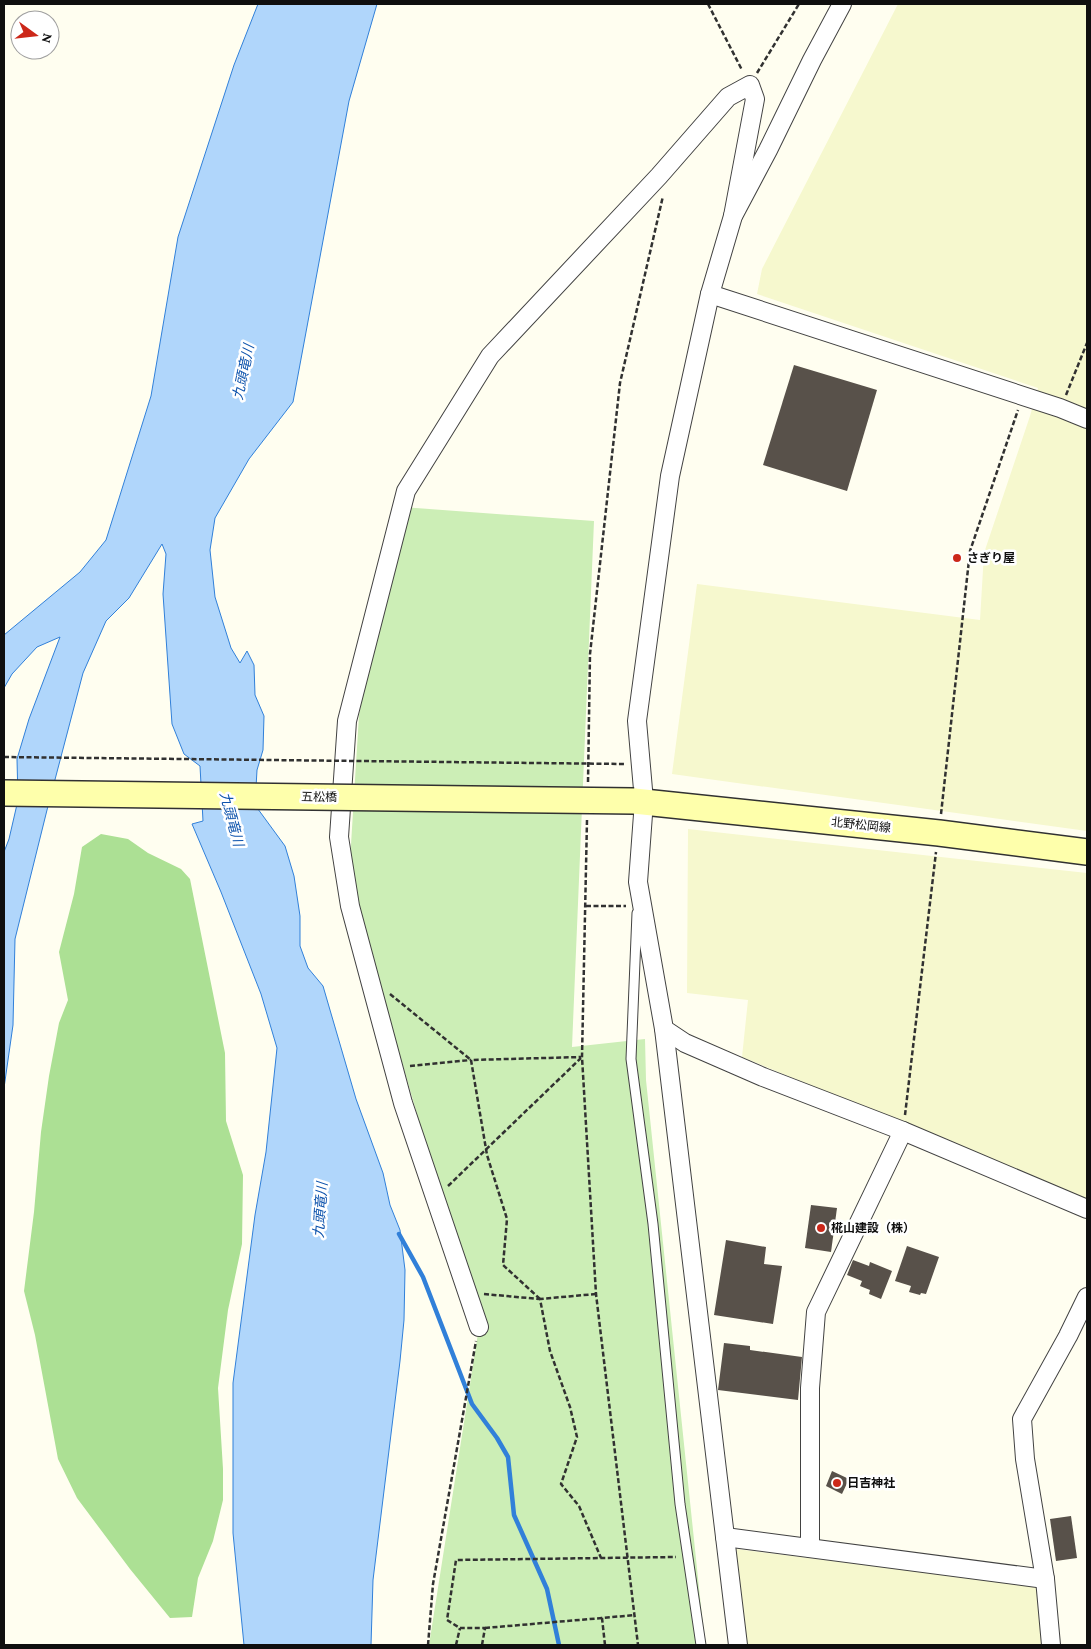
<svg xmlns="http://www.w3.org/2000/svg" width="1091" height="1649" font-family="'Crimson Pro','Noto Sans JP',serif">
  <rect width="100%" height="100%" fill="#fffef0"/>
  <!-- farmland -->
  <g fill="#f6f8ce">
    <path d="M898,4H1087V831L672,774L697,584L980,620L984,553L1030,416L1038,388L757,294L762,269Z"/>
    <path d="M688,829L1087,873V1200L742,1057L748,1000L687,993Z"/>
    <path d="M736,1549L1043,1587L1046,1645H746Z"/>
  </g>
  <!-- green -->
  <path fill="#cceeb6" d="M402,507L594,521L572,1047L645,1039L646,1080L705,1645H429L479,1327L403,1066L348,893L359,715Z"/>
  <!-- forest -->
  <path fill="#ace094" d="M101,834L128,839L148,853L181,869L190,879L225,1053L226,1121L243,1175L242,1244L228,1310L218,1388L223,1469V1500L213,1541L198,1578L192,1617L170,1618L130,1569L77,1498L58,1459L35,1335L24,1291L34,1212L41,1132L49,1076L59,1023L68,1000L59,952L74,894L82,847Z"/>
  <!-- water -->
  <path fill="#b0d6fb" stroke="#3180d9" d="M258,4H377L349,101L293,402L249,459L215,518L210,550L215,597L231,648L240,663L247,651L254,665L255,695L264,716L263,750L257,770L255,805L285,846L294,876L300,916V946L308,968L323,986L356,1099L383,1173L390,1205L400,1230L405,1270L404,1320L400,1361L373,1580L371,1645H244L233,1533V1383L255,1215L266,1152L277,1048L261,994L221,892L192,824L203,821L200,766L184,754L172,724L163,594L166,554L162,544L129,598L106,621L83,673L47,810L15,939L13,1025L4,1088V852L9,839L18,800L17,759L29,719L60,637L37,647L12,674L4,688V635L80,572L106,540L151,396L178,237L234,65Z"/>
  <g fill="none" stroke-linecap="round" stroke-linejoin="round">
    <!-- stream -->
    <path stroke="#3180d9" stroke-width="4.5" d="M399,1234L423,1277L472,1404L497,1438L508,1457L514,1515L547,1589L559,1645"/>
  </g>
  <!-- building -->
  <g fill="#58514a">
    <path d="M794,365L877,390L847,491L763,465Z"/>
    <path d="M811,1205L837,1208L831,1252L805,1248Z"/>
    <path d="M726,1240L766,1247L764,1264L782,1266L773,1324L714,1315Z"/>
    <path d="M907,1246L939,1257L926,1294L921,1293L920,1295L909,1292L911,1286L895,1281Z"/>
    <path d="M853,1260L869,1266L870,1262L892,1271L881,1299L869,1294L870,1290L860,1286L862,1281L847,1275Z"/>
    <path d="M724,1343L750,1346V1350L802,1357L798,1400L718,1390Z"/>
    <path d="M832,1471L849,1479L842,1494L826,1486Z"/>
    <path d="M1071,1516L1077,1558L1056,1561L1050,1519Z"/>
  </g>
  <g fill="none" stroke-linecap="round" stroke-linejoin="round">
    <!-- service casing -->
    <g stroke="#424242" stroke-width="11">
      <path id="service" d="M637,913L631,1059L653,1224L680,1504L701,1645"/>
    </g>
    <!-- minor casing -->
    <g stroke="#424242" stroke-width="20">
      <g id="minor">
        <path d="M842,4L812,60L768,150L733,216L710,294L670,476L637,721L644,801L638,882L664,1029L685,1043L763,1077L903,1131L1087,1209"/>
        <path d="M710,294L1060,408L1087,419"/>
        <path d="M664,1029L738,1645"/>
        <path d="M479,1327L403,1103L350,906L339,837L347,721L406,491L490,356L659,176L728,97L750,85L755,99L733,216"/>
        <path d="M725,1537L1045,1579"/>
        <path d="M810,1548V1388L816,1312L903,1131"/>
        <path d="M1051,1645L1045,1579L1025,1459L1022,1419L1068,1336L1087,1297"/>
      </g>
    </g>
    <!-- secondary casing -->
    <g stroke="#313131" stroke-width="28">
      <path id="secondary" d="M634,801L939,833L1087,852"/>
    </g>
    <!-- path -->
    <g stroke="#313131" stroke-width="2.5" stroke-dasharray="5 2.5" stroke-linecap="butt">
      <path d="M708,4L742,70"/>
      <path d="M757,73L799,4"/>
      <path d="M1066,395L1087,343"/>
      <path d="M588,782L590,654L620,383L663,196"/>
      <path d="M941,814L970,551L1018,410"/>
      <path d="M587,820L582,1057L596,1294L638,1645"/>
      <path d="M586,906H626"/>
      <path d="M390,994L471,1060"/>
      <path d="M410,1066L471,1060"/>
      <path d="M905,1115L936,852"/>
      <path d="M448,1186L581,1058"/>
      <path d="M484,1294L539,1299"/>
      <path d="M596,1294L540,1299L550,1351L570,1407L577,1437L561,1484L579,1506L601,1558"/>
      <path d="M540,1299L503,1265L507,1219L487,1155L471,1060L581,1057"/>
      <path d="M485,1628L602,1618"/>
      <path d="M428,1645L433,1584L476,1341"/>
      <path d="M456,1645L460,1628"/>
      <path d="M482,1645L485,1628H460L447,1620L456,1560L676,1557"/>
      <path d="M605,1645L602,1618L635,1615"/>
    </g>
    <!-- service -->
    <use href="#service" stroke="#fff" stroke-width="9"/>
    <!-- minor -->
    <use href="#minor" stroke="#fff" stroke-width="18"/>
    <!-- secondary -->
    <use href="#secondary" stroke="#feffab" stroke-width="25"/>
    <!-- secondary-bridge casing -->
    <g stroke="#313131" stroke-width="28" stroke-linecap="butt">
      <path id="secondary-bridge" d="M4,793L634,801"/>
    </g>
    <!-- path-bridge -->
    <path stroke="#313131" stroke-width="2.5" stroke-dasharray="5 2.5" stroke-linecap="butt" d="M4,757L625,764"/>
    <!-- secondary-bridge -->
    <use href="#secondary-bridge" stroke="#feffab" stroke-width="25"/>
  </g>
  <!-- markers -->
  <g fill="#cc281a" stroke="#fff" stroke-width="2">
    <circle cx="957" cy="558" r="5"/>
    <circle cx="821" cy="1228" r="5"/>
    <circle cx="837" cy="1483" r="5"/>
  </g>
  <g text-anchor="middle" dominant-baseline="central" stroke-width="5" stroke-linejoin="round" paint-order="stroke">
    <!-- poi labels -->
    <g font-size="12" font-weight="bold" fill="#0f0f0f" stroke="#fff" text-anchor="start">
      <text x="967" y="558">さぎり屋</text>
      <text x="831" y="1228">椛山建設（株）</text>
      <text x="847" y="1483">日吉神社</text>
    </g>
    <!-- street labels -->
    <g font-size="12" fill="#0f0f0f" stroke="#fff">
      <text transform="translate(319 797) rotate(1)">五松橋</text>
      <text transform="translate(861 825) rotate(6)">北野松岡線</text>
    </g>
    <!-- water labels -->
    <g font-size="14" font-style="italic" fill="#0c52ac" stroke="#fff">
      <text transform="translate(243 372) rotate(-78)">九頭竜川</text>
      <text transform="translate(232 819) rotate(75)">九頭竜川</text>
      <text transform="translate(320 1210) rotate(-86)">九頭竜川</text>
    </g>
  </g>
  <!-- border -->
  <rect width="1091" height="1649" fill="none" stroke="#0f0f0f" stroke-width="10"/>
  <!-- north arrow -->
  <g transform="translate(35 35) rotate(105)"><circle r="24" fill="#ffffff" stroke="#9f9f9f"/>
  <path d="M0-4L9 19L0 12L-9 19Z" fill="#cc281a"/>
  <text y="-8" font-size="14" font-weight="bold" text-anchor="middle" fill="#0f0f0f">N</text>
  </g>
</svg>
